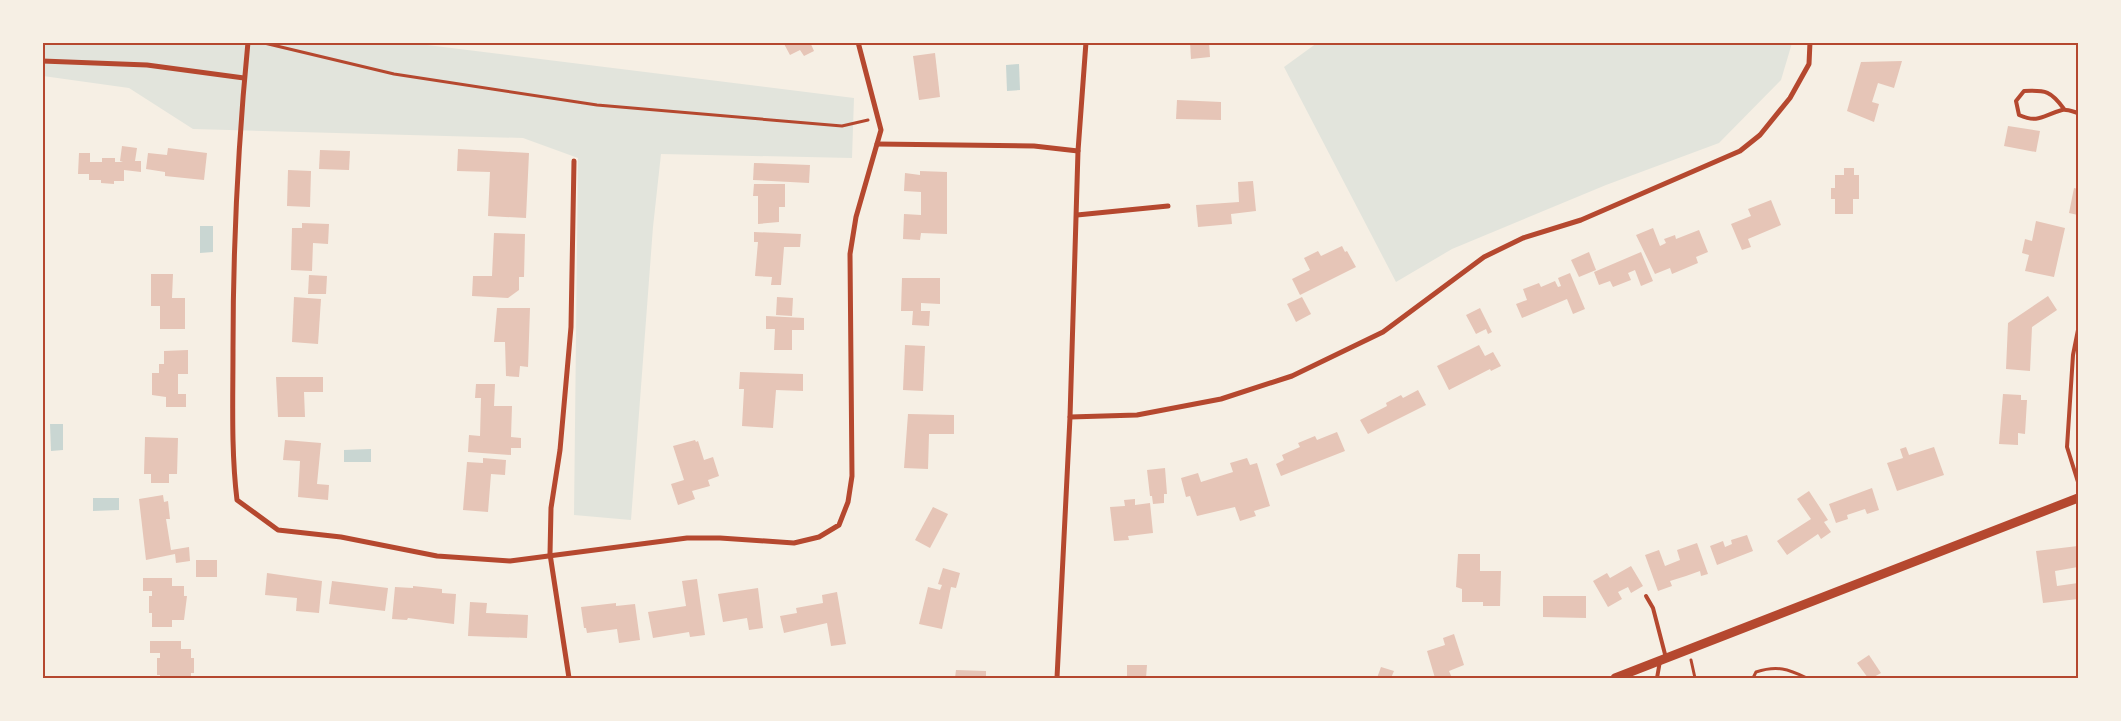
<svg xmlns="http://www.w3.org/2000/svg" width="2121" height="721" font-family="'Fira Sans Condensed',sans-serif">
  <rect width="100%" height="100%" fill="#f6efe4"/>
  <!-- green -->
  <g fill="#e2e4dc">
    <path d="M43,43H411L854,98L852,158L661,154L653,227L631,520L574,515L578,158L523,138L193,129L129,88L43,76Z"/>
    <path d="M1317,43V42L1792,43L1781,80L1719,143L1606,185L1452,249L1396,282L1284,67Z"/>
  </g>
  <!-- water -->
  <g fill="#c9d6d2">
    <path d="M1019,64L1020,90L1007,91L1006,65Z"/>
    <path d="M200,226H213V252L200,253Z"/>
    <path d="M50,424H63V450L51,451Z"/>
    <path d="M371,449V462H344V450Z"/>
    <path d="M93,498H119V510L93,511Z"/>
  </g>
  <!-- building -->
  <g fill="#e6c5b7">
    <path d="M783,42H810L814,51L804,56L800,50L790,55Z"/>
    <path d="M1190,42H1209L1210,57L1191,59Z"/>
    <path d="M935,53L940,97L919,100L913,56Z"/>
    <path d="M1902,61L1894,88L1878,83L1872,102L1879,104L1874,122L1847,111L1861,62Z"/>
    <path d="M1177,100L1221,102V120L1176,119Z"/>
    <path d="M2008,126L2040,131L2036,152L2004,146Z"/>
    <path d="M122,146L137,148L135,161H141V172L124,170V181H114V184L101,183V180H89V174H78L79,153H90V162H102V158H115V162H123L120,161Z"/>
    <path d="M168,148L207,153L204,180L165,176V172L146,169L148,153L167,155Z"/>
    <path d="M458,149L529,153L526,218L488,216L490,172L457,171Z"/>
    <path d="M320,150L350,151L349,170L319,169Z"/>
    <path d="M754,163L810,165L809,183L753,180Z"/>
    <path d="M1844,168H1854V175H1859V199H1853V214H1835V199H1831V188H1835V175H1844Z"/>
    <path d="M288,170L311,171L310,207L287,206Z"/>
    <path d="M920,171L947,172V234L921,233L920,240L903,239L904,214L921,215V192L904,191L905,173L920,175Z"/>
    <path d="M1253,181L1256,211L1231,214L1232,224L1198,227L1196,205L1239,202L1238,182Z"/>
    <path d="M754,184H785V207H779V222L758,224V196H753Z"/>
    <path d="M2074,188L2078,189V215L2069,213Z"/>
    <path d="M1771,200L1781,225L1748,239L1751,247L1742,250L1731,224L1751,216L1748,209Z"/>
    <path d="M2036,221L2065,228L2054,277L2025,271L2029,255L2022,253L2025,239L2032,241Z"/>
    <path d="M302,223L329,224L328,244L313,243L312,271L291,270L292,228H302Z"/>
    <path d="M1653,228L1660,246L1666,243L1664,239L1675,235L1676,239L1699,230L1708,252L1696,257L1698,263L1672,274L1670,268L1655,274L1636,235Z"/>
    <path d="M754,232L801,234L800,247H784L781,285H771L772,277L755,276L758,242H754Z"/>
    <path d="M494,233L525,234L524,277H519V290L508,298L472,296L473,276H492Z"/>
    <path d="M1342,246L1345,252L1347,251L1356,267L1300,295L1292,279L1310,270L1304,258L1318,251L1321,256Z"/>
    <path d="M1589,252L1596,270L1579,277L1571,260Z"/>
    <path d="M1641,252L1653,281L1641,286L1635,270L1628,273L1631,280L1613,287L1610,281L1599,285L1594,272Z"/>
    <path d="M1570,273L1585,309L1573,314L1567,299L1522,318L1516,304L1527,300L1523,289L1539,283L1541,287L1555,281L1558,287L1561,286L1558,278Z"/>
    <path d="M151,274H173L172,298H185V329H160V306H151Z"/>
    <path d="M309,275L327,276L326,294H308Z"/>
    <path d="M902,278H940V304L921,303V311H930L929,326L912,325L913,311H901Z"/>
    <path d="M2048,296L2057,310L2032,327L2030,371L2006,369L2008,323Z"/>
    <path d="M294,297L321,299L318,344L292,342Z"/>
    <path d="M777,297L793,298L792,316L776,315Z"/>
    <path d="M1302,297L1311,314L1296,322L1287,304Z"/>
    <path d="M497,308H530L528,367L520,366L519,377L506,376L505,342H494Z"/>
    <path d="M1480,308L1492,332L1488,334L1486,329L1476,334L1466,315Z"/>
    <path d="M766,316L804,318V330H792V350H774L775,329H766Z"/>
    <path d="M905,345L925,346L923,391L903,390Z"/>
    <path d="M1479,345L1485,356L1493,352L1501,366L1491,371L1490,369L1449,390L1437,366Z"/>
    <path d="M188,350V374H178V394H186V407H166V397L152,395V373H159V364H164V351Z"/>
    <path d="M740,372L803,374V391L776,390L773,428L742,426L744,389H739Z"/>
    <path d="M276,377H323V392H304L305,417H278Z"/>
    <path d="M476,384H495L494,406H512L511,437L521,438V448H511V455L468,452L469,435L480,436L481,398H475Z"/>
    <path d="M1418,390L1426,405L1368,434L1360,420L1387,406L1386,403L1401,395L1403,398Z"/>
    <path d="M2003,394L2021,395V400H2027L2025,434L2018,433V445L1999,444Z"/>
    <path d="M908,414L954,415V434H929L928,469L904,468Z"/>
    <path d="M1337,432L1345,451L1281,476L1276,464L1284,460L1282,455L1300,447L1298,443L1315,436L1317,440Z"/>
    <path d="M145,437L178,438L177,474H169V483H151V474H144Z"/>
    <path d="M285,440L321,443L317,484L329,485L328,500L298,497L300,461L283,460Z"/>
    <path d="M695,440L696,442L698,441L704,460L713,457L719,476L708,480L710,486L692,491L695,499L678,505L671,484L684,480L673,446Z"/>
    <path d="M1906,447L1909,455L1934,447L1944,475L1897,491L1887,463L1903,458L1900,449Z"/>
    <path d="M483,458L506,460L505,475L491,474L488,512L463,510L467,462L483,463Z"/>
    <path d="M1247,458L1250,465L1257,463L1270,506L1254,511L1256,516L1240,521L1235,507L1197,516L1190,496L1186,497L1181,478L1198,473L1201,482L1233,472L1230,463Z"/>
    <path d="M1165,468L1167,494H1164V503L1153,504L1152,496H1150L1147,470Z"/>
    <path d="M1872,488L1879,510L1867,514L1865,509L1847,515L1848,519L1836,523L1829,504Z"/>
    <path d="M1809,491L1828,520L1824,522L1831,532L1821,539L1818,534L1787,555L1777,541L1811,519L1797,499Z"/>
    <path d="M163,495L164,502L168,501L170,519H166L171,550L189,547L190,561L176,563L175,554L146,560L139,499Z"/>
    <path d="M1135,499V505L1150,503L1153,533L1128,536L1129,540L1114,541L1110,507L1125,506L1124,500Z"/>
    <path d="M933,507L948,514L930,548L915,540Z"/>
    <path d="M1747,535L1753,551L1717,565L1710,546L1723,541L1725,547L1732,544L1731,540Z"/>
    <path d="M1697,543L1708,574L1701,576L1700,571L1686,576L1670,581L1672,586L1658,591L1645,555L1659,550L1665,566L1680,560L1677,550Z"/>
    <path d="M2078,546V567L2055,571L2057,586L2078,583V599L2043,603L2036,551Z"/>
    <path d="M1458,554H1480V571H1501L1500,606H1483V602H1462V589L1456,587Z"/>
    <rect x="196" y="560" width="21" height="17"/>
    <path d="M1631,566L1643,586L1631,593L1628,587L1618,592L1622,599L1608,607L1593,581L1607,573L1610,578Z"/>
    <path d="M943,568L960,573L956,588L951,587L942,629L919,624L928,587L940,590L942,585L938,584Z"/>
    <path d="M267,573L322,581L319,613L296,611L297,598L265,595Z"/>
    <path d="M143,578H172V586H184V596H187L184,620H172V627H152V613H149V596H152V591H143Z"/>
    <path d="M697,579L705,635L690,637L689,632L653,638L648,612L686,606L682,581Z"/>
    <path d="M332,581L388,588L385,611L329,604Z"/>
    <path d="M413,586L442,589V593L456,594L454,624L408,618L407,620L392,619L395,587L413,588Z"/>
    <path d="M758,588L763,628L749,630L747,618L723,622L718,594Z"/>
    <path d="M837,592L846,644L831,646L827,623L784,633L780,616L797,613L796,608L823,603L822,595Z"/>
    <path d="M1543,596H1586V618L1543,617Z"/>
    <path d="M470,602L487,603L486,613L528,615L527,638L468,636Z"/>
    <path d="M616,603V606L635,604L640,640L619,643L617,629L587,633L586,628H584L581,607Z"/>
    <path d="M1454,634L1464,665L1449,671L1452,678H1435L1427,651L1445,645L1443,638Z"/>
    <path d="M150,641H181V649H191V658H194V673H191V678H160V675H157V658H160V653H150Z"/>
    <path d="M1869,655L1881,673L1872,678H1868L1857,663Z"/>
    <path d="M1127,665H1147L1146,678H1127Z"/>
    <path d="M1381,667L1394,671L1391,678H1377Z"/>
    <path d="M956,670L986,671V678H955Z"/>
  </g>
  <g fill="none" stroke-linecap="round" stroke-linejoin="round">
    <!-- path -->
    <g stroke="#b5482f" stroke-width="3">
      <path d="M260,42L394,74L597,105L842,126L868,120"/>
      <path d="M1691,660L1695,678"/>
      <path d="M1753,678L1756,672C1777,665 1788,669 1807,678"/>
      <path d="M1856,678H1857"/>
    </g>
    <!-- service -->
    <g stroke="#b5482f" stroke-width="4">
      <path d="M2064,109C2051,91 2046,90 2024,91L2016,101L2019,115C2040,124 2043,115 2062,110C2067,109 2074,112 2078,113"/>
      <path d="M2078,330L2073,355L2067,447L2078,482"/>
      <path d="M1646,596L1653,608L1666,658"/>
      <path d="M1657,678L1660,661"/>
    </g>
    <!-- minor -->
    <g stroke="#b5482f" stroke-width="5">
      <path d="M248,42C238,144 233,247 233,349C233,399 231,451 237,500L278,530L341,537L437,556L510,561L687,538H720L794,543L819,537L839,525L848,502L852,476L850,254L856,217L881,130L858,42"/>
      <path d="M42,61L147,65L244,78"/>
      <path d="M877,144L1034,146L1078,151"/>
      <path d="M1077,215L1168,206"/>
      <path d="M1070,417L1137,415L1221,399L1292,376L1383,332L1484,257L1523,238L1581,220L1740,151L1760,135L1790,98L1809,64L1810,42"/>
      <path d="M569,678L550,554L551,508L560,450L571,327L574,161"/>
      <path d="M1057,678L1070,417L1078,151L1086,42"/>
    </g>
    <!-- tertiary -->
    <path stroke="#b5482f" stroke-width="9" d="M1615,678L2078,498"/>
  </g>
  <!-- border -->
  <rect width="2121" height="721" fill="none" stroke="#f6efe4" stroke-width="88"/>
  <rect x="44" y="44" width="2033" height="633" fill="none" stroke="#b5482f" stroke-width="2"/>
</svg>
